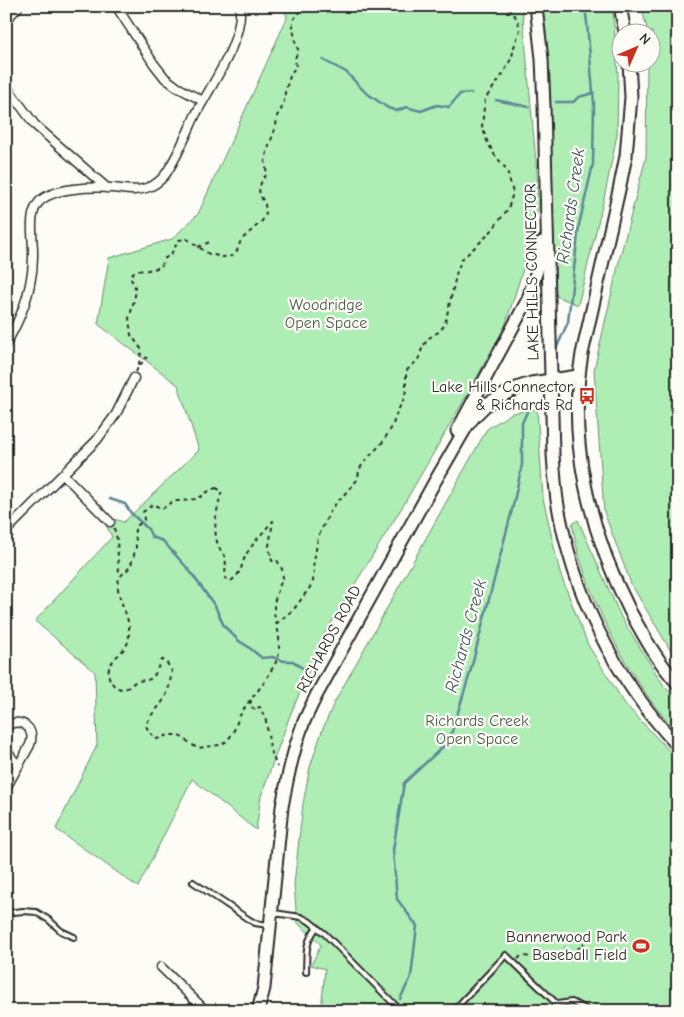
<svg xmlns="http://www.w3.org/2000/svg" width="684" height="1017" font-family="'Comic Neue',sans-serif">
  <rect width="100%" height="100%" fill="#fdfcf7"/>
  <filter id="ink" filterUnits="userSpaceOnUse"><feTurbulence type="fractalNoise" baseFrequency=".02" numOctaves="2"/><feDisplacementMap in="SourceGraphic" scale="10" xChannelSelector="R" yChannelSelector="G"/><feConvolveMatrix kernelMatrix="1 2 1 2 8 2 1 2 1" color-interpolation-filters="sRGB"/></filter>
  <g filter="url(#ink)">
    <!-- green -->
    <g fill="#aeedb4" stroke="#6c8c70">
      <path d="M284,6H522L537,173L538,211L525,243L524,266L505,326L471,388L404,504L325,633L289,718L261,796L256,830L192,779L138,887L56,829L97,745L95,672L35,621L112,537L106,525L114,519L124,522L199,450L178,385L98,324L109,258L172,239L198,214L287,18Z"/>
      <path d="M542,6H611L613,13L618,75L617,135L605,194L578,305L556,296L552,227L550,88Z"/>
      <path d="M641,6H678V663L631,584L604,512L594,370L620,257L646,157L647,63L652,62V32H648Z"/>
      <path d="M537,409L543,498L560,573L588,645L625,704L678,760V1011H321L325,969L311,965L321,945L297,922L294,884L303,804L310,767L322,731L334,703L487,429L512,413Z"/>
      <path d="M578,520L621,617L664,686L678,700V733C635,688 601,623 582,565C577,552 575,537 572,524Z"/>
    </g>
    <g fill="none" stroke-linecap="round" stroke-linejoin="round">
      <!-- stream -->
      <g stroke="#5d8797" stroke-width="2.5">
        <path d="M323,60L346,72L365,92L388,108L397,111L406,107L421,111L437,105L449,107L460,94L471,93"/>
        <path d="M496,100L529,107"/>
        <path d="M556,102H573L579,97L593,93"/>
        <path d="M557,347L568,322L579,225L593,164L594,103L587,23L585,6"/>
        <path d="M110,499L125,504L131,513L148,529L152,537L163,541L189,570L215,606L224,626L239,641L247,646L262,658L272,657L284,661H293L302,668H306"/>
        <path d="M400,999L411,977L417,926L397,899L393,850L404,783L449,741L470,673L513,506L522,465V423L531,403"/>
      </g>
      <!-- service casing -->
      <g stroke="#2b2b2b" stroke-width="8">
        <g id="service">
          <path d="M193,882L248,919L255,923L268,925"/>
          <path d="M6,913L23,911L36,912L49,920L61,931L74,937"/>
          <path d="M274,913L301,917L309,921L325,934L401,1011"/>
          <path d="M306,972C307,953 304,944 317,927"/>
          <path d="M453,1011L506,955L557,1004"/>
          <path d="M550,1011L557,1004L572,1002L589,1011"/>
        </g>
      </g>
      <!-- minor casing -->
      <g stroke="#2b2b2b" stroke-width="11">
        <g id="minor">
          <path d="M116,6L154,64L165,78L177,87L203,101"/>
          <path d="M6,20L19,6"/>
          <path d="M6,86L35,125L107,188"/>
          <path d="M6,344C17,325 26,305 30,284C32,275 33,266 33,257C34,240 27,216 39,202C53,187 93,187 112,188C123,189 136,192 146,188C154,186 160,181 165,175C177,158 187,133 196,114C212,83 243,42 240,6"/>
          <path d="M64,475L110,522"/>
          <path d="M6,531L97,440L116,414L134,378"/>
          <path d="M6,726C21,717 36,728 30,745L6,788"/>
          <path d="M6,750L18,766"/>
          <path d="M161,967L206,1011"/>
        </g>
      </g>
      <!-- secondary casing -->
      <g stroke="#2b2b2b" stroke-width="15">
        <g id="secondary">
          <path d="M536,6L542,59L544,106L553,454C554,469 555,485 557,500C572,592 614,678 678,746"/>
          <path d="M620,6L625,32"/>
          <path d="M629,62L631,97L626,156L619,190L582,354C567,442 590,532 630,611C644,637 658,662 678,684"/>
          <path d="M457,431L528,299L537,270L542,242"/>
          <path d="M258,1011L264,988L282,807C287,779 293,750 303,724C307,714 312,705 316,696L434,483L467,426L474,417L488,403L519,387L531,383L578,376"/>
        </g>
      </g>
      <!-- path -->
      <g stroke="#2b2b2b" stroke-width="2" stroke-dasharray="4 4" stroke-linecap="butt">
        <path d="M198,247L212,241"/>
        <path d="M140,365L147,357"/>
        <path d="M136,372C140,364 139,358 142,350L131,335L129,318L131,312L135,296V287L131,279L132,274L134,272L139,270L144,271L161,267L164,259L171,254L179,240L187,239L209,254L224,257L232,256L237,251L241,240L262,221L266,214L265,204L260,195L259,189L262,180L267,174L265,162L267,152L276,126L277,116L281,110L284,101L285,92L291,73L296,67L295,58L298,52V49L296,46L293,27V20L305,6"/>
        <path d="M216,488L222,491C216,511 209,541 226,557L225,578L231,581C244,571 240,565 247,553C255,541 263,532 273,521L269,546L272,561L277,560L282,569L283,578L279,587L274,603V613L279,635V653L276,662L264,683L247,704L239,717L233,733L227,741L220,745L197,748C180,737 179,730 157,739L150,733L146,726C150,713 158,710 164,699C169,691 170,681 172,671L165,660H162C158,665 157,672 153,677C148,682 141,679 135,682C133,683 131,686 129,687C121,692 112,687 109,677C105,661 123,655 128,642C129,639 129,634 129,631C130,616 116,597 118,583C119,574 127,572 131,565C131,564 133,558 133,558C134,554 136,550 136,546C137,532 129,531 144,520L143,512L153,504L162,509L173,501H182L196,499L202,496L210,490Z"/>
        <path d="M114,528L117,539L119,575"/>
        <path d="M276,624L294,609L311,586L313,581L314,574L313,568L318,537L327,518L332,508L358,479L359,470L364,462L382,443L392,427L397,412L403,401L406,391V371L418,360L423,346L429,338L440,331L445,324L457,271L462,259L489,234L508,209L513,193L507,170L494,154L487,141L482,126L485,99L503,74L512,57L514,47L520,30L518,21L513,13L504,6"/>
        <path d="M251,700L250,706L256,710L257,708L260,707L266,721L270,748L277,767"/>
        <path d="M565,947L567,954L570,956"/>
        <path d="M518,959L521,956L567,959L584,943"/>
      </g>
      <!-- service -->
      <use href="#service" stroke="#fdfcf7" stroke-width="4"/>
      <!-- minor -->
      <use href="#minor" stroke="#fdfcf7" stroke-width="8"/>
      <!-- secondary -->
      <use href="#secondary" stroke="#fdfcf7" stroke-width="11"/>
    </g>
  </g>
  <!-- icons -->
  <defs>
    <g id="bus-bare" transform="scale(1.35)"><path d="M-5-6H5V4H4V6H2V4H-2V6H-4V4H-5ZM-3.5-4V0h7V-4ZM-3.5 1.2v1.5H-2V1.2ZM2 1.2v1.5H3.5V1.2Z" fill="#c8321e" stroke="#fdfcf7" stroke-width="2.5" paint-order="stroke"/></g>
    <g id="stadium-bare" transform="scale(1.35)"><path d="M0-5a6.5 5 0 1 0 0 10a6.5 5 0 1 0 0-10ZM-3.5-1.8h7v3.6h-7Z" fill="#c8321e" stroke="#fdfcf7" stroke-width="2.5" paint-order="stroke"/></g>
  </defs>
  <g fill-rule="evenodd">
    <use href="#bus-bare" x="587" y="396"/>
    <use href="#stadium-bare" x="641" y="946"/>
  </g>
  <g text-anchor="middle" dominant-baseline="central" stroke-width="4.5" stroke-linejoin="round" paint-order="stroke">
    <!-- street labels -->
    <g font-size="16" fill="#2b2b2b" stroke="#fdfcf7">
      <text transform="translate(532 272) rotate(-91)">LAKE HILLS CONNECTOR</text>
      <text transform="translate(329 639) rotate(-62)">RICHARDS ROAD</text>
    </g>
    <!-- park labels -->
    <g font-size="16" fill="#4c5c4d" stroke="#fdfcf7">
      <text x="326" y="305">Woodridge<tspan x="326" dy="18">Open Space</tspan></text>
      <text x="477" y="721">Richards Creek<tspan x="477" dy="18">Open Space</tspan></text>
    </g>
    <!-- poi labels -->
    <g font-size="16" fill="#2b2b2b" stroke="#fdfcf7" text-anchor="end">
      <text x="573" y="387">Lake Hills Connector<tspan x="573" dy="18">&amp; Richards Rd</tspan></text>
      <text x="627" y="937">Bannerwood Park<tspan x="627" dy="18">Baseball Field</tspan></text>
    </g>
    <!-- water labels -->
    <g font-size="18" font-style="italic" fill="#445961" stroke="#fdfcf7">
      <text transform="translate(571 206) rotate(-82)">Richards Creek</text>
      <text transform="translate(466 636) rotate(-75)">Richards Creek</text>
    </g>
  </g>
  <!-- margin -->
  <rect width="684" height="1017" fill="none" stroke="#fdfcf7" stroke-width="25"/>
  <rect x="12" y="12" width="659" height="992" fill="none" stroke="#2b2b2b" stroke-width="2" filter="url(#ink)"/>
  <!-- north arrow -->
  <g transform="translate(636 48) rotate(45)"><circle r="24" fill="#fdfcf7" stroke="#a9a8a5"/>
  <path d="M0-4L9 19L0 12L-9 19Z" fill="#c8321e"/>
  <text y="-8" font-size="14" font-weight="bold" text-anchor="middle" fill="#2b2b2b">N</text>
  </g>
</svg>
